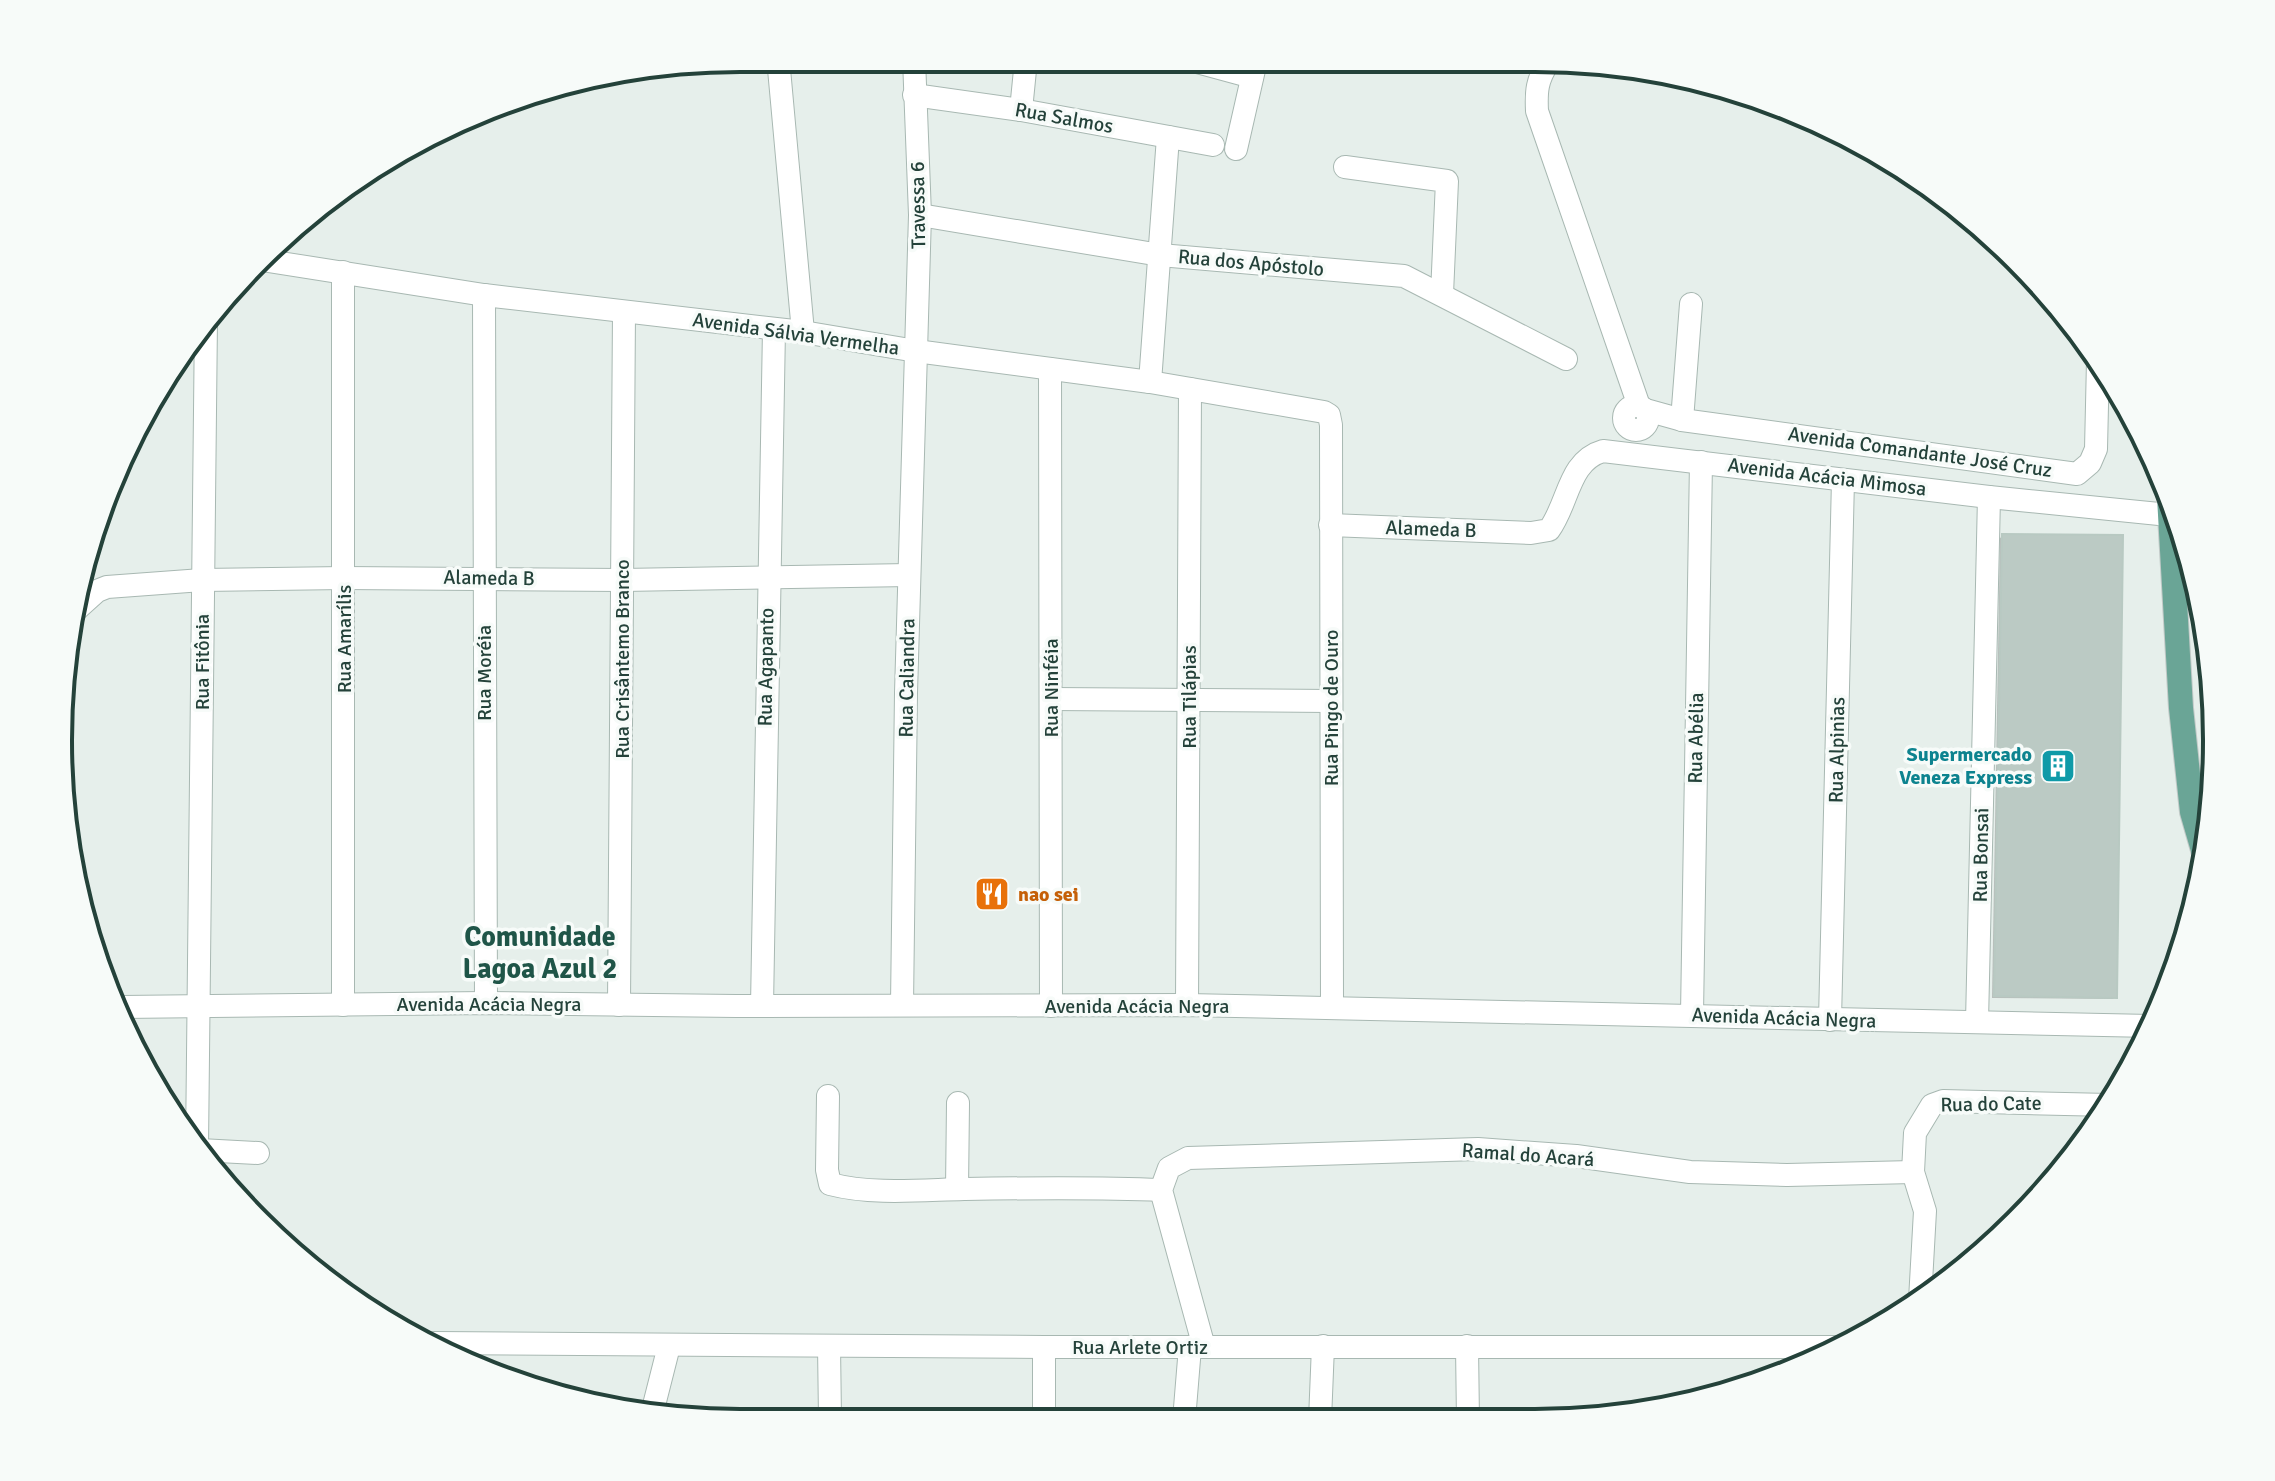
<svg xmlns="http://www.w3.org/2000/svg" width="2275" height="1481" font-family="Signika,sans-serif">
  <rect width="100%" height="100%" fill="#e6efeb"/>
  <!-- shadow -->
  <path fill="#0003" d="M2003,536L2115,997L2113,999L1992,998L2000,538Z"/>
  <!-- building -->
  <path fill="#bbcac4" stroke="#b8c9c2" stroke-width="2" d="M2002,534L2123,535L2117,998L1994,996Z"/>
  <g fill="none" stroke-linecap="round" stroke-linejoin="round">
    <!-- minor casing -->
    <g stroke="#a8b8b2" stroke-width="24">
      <g id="minor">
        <path d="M778,58L803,332"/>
        <path d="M1193,61L1252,77"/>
        <path d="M1548,63C1537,80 1536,91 1537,111L1639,406"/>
        <path d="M914,95L1021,110L1213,145"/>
        <path d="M1021,110L1026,60"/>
        <path d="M1236,149L1256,61"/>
        <path d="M1345,167L1447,181L1442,294"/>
        <path d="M920,215L1160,255L1404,276L1566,359"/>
        <path d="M268,261L484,295L803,332L916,351L1150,382L1324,412L1329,415L1331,425L1332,1007"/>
        <path d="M343,272V1005"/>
        <path d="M484,295L486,1003"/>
        <path d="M1050,369L1051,1006"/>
        <path d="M1150,382L1168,137"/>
        <circle cx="1636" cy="418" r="12"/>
        <path d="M1646,410L1682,420L2077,474L2090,463L2096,449L2098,361"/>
        <path d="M1682,420L1691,304"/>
        <path d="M1330,525L1531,533L1549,530C1569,503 1568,461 1603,451L1989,497L2169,515"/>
        <path d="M77,609L97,591L107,587L202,580L344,578L623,580L909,575"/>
        <path d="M1051,699L1330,701"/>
        <path d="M60,706L61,689"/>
        <path d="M619,1005L624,312"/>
        <path d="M902,1005L906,693L920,215L914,59"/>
        <path d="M1187,1005L1190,389"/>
        <path d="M762,1006L774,329"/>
        <path d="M122,1007L486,1003L736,1006L1187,1005L2151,1026"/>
        <path d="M1692,1014L1701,462"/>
        <path d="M1830,1020L1843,480"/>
        <path d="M1977,1022L1989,497"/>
        <path d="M828,1096L827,1170L830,1184C872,1195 921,1190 964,1189C1030,1188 1095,1187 1161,1190"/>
        <path d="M197,1147L206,319"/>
        <path d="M200,1150L258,1153"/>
        <path d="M957,1189L958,1103"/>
        <path d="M1920,1300L1925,1211L1913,1172L1915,1133L1932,1105L1943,1101L2109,1105"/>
        <path d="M434,1343L1044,1347H1845"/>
        <path d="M829,1346L830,1418"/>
        <path d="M1467,1346L1468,1421"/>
        <path d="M1204,1347L1161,1190L1169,1168L1188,1158L1478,1149L1576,1156L1690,1172L1787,1175L1913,1172"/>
        <path d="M651,1417L669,1346"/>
        <path d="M1044,1419V1347"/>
        <path d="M1184,1420L1190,1347"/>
        <path d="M1320,1420L1323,1346"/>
      </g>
    </g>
    <!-- primary casing -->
    <g stroke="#c2cac8" stroke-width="26">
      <path id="primary" d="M2169,497L2181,708L2192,812L2205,857"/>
    </g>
    <!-- minor -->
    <use href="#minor" stroke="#fff" stroke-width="22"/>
    <!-- primary -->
    <use href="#primary" stroke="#6aa596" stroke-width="24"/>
  </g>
  <!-- icons -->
  <defs>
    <g id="building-square" transform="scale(1.8)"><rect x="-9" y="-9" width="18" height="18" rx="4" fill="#0f9aa8" stroke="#f7fbf9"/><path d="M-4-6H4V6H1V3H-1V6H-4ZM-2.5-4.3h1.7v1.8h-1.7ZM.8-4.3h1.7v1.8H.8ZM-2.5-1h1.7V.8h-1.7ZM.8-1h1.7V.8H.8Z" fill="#fff"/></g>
    <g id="restaurant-square" transform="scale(1.8)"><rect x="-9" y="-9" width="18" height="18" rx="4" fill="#e8710a" stroke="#f7fbf9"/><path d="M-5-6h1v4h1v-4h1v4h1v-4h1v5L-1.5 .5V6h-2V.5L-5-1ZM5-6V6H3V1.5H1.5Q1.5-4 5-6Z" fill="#fff"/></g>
  </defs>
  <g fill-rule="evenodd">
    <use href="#building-square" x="2058" y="766"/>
    <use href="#restaurant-square" x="992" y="894"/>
  </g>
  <g text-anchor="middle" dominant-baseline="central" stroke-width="7" stroke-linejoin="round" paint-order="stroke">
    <!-- street labels -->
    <g font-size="20" fill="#24423a" stroke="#f7fbf9">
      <text transform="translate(1064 118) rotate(10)">Rua Salmos</text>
      <text transform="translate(918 205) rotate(-91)">Travessa 6</text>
      <text transform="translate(1251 263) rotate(5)">Rua dos Apóstolo</text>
      <text transform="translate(796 334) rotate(8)">Avenida Sálvia Vermelha</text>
      <text transform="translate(1920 452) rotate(8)">Avenida Comandante José Cruz</text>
      <text transform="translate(1827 477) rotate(7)">Avenida Acácia Mimosa</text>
      <text transform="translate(1431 529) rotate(2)">Alameda B</text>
      <text transform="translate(489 578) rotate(1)">Alameda B</text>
      <text transform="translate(344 639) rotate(-90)">Rua Amarílis</text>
      <text transform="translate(622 659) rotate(-90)">Rua Crisântemo Branco</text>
      <text transform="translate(202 662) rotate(-90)">Rua Fitônia</text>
      <text transform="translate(766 667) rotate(-89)">Rua Agapanto</text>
      <text transform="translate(484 673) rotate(-90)">Rua Moréia</text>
      <text transform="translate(907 678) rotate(-89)">Rua Caliandra</text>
      <text transform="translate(1051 688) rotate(-90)">Rua Ninféia</text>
      <text transform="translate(1189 697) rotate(-90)">Rua Tilápias</text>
      <text transform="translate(1331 708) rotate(-90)">Rua Pingo de Ouro</text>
      <text transform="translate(1696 738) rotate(-89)">Rua Abélia</text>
      <text transform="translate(1837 750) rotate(-89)">Rua Alpinias</text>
      <text transform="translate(1981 855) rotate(-89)">Rua Bonsai</text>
      <text x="489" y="1004">Avenida Acácia Negra</text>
      <text x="1137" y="1006">Avenida Acácia Negra</text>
      <text transform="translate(1784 1018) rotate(2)">Avenida Acácia Negra</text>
      <text transform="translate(1991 1104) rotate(-1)">Rua do Cate</text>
      <text transform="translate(1528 1155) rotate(4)">Ramal do Acará</text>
      <text x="1140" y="1347">Rua Arlete Ortiz</text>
    </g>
    <!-- culture labels -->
    <g font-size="20" font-weight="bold" fill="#0d838f" stroke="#f7fbf9" text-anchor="end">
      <text x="2032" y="754">Supermercado<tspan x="2032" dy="23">Veneza Express</tspan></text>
    </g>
    <!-- food labels -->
    <g font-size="20" font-weight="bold" fill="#c56008" stroke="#f7fbf9" text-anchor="start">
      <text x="1018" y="894">nao sei</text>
    </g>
    <!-- district labels -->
    <g font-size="28" font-weight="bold" fill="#1f5548" stroke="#f7fbf9">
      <text x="540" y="937">Comunidade<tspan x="540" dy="32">Lagoa Azul 2</tspan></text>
    </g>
  </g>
  <!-- crop -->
  <path d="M0 0H2275V1481H0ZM740 72H1535A668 668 0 0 1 2203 740V741A668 668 0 0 1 1535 1409H740A668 668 0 0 1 72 741V740A668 668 0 0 1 740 72Z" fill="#f7fbf9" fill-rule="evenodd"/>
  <path fill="none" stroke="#24423a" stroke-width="4" d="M740 72H1535A668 668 0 0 1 2203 740V741A668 668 0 0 1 1535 1409H740A668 668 0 0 1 72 741V740A668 668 0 0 1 740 72Z"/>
</svg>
